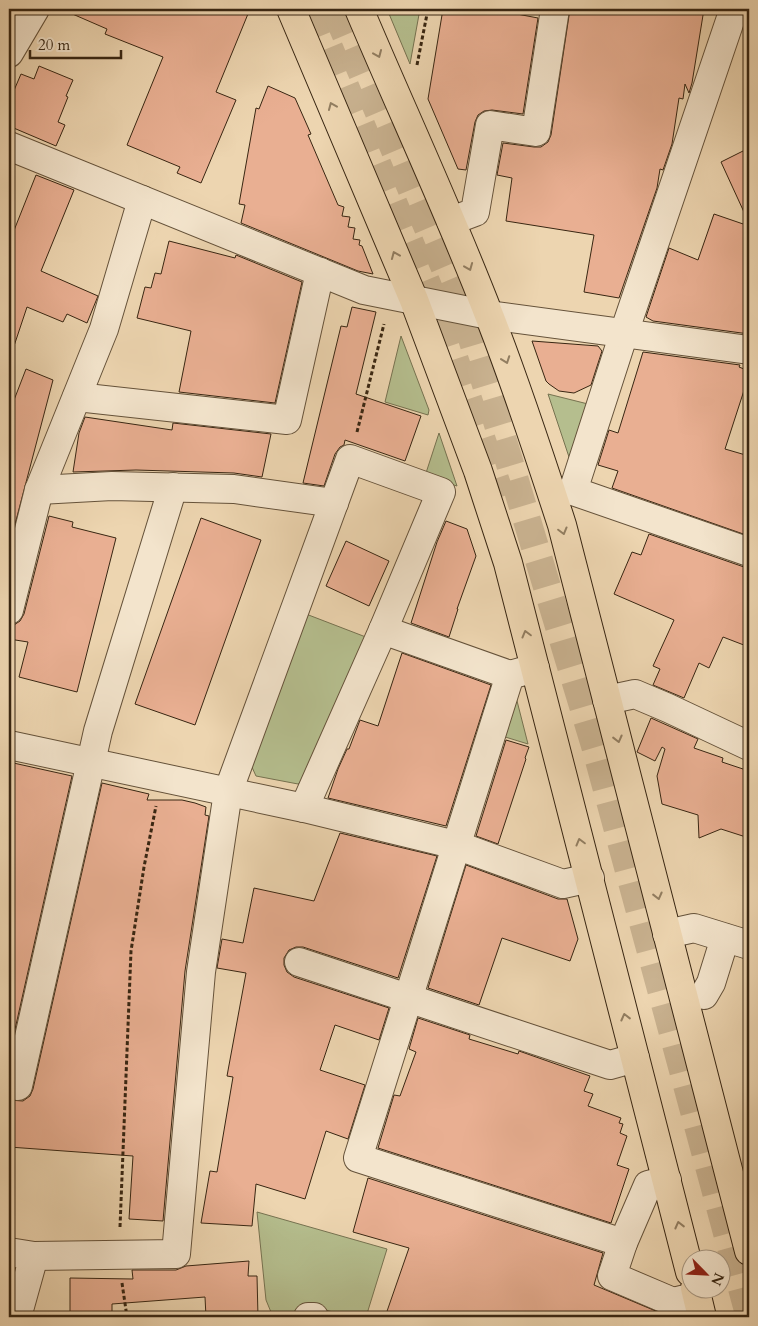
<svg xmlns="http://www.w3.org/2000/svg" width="758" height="1326" font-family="Cardo,serif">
  <rect width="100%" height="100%" fill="#edd5b0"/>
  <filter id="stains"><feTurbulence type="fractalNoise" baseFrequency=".004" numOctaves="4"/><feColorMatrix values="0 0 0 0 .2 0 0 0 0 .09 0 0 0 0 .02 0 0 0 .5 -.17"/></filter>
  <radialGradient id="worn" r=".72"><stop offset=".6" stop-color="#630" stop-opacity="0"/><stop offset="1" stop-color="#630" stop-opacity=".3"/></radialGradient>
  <!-- green -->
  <g fill="#b5be8e" stroke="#767250">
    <path d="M387,9H420L410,64Z"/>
    <path d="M401,336L429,410L428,415L385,402Z"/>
    <path d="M548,394L592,405L573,469Z"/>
    <path d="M439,433L457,486L425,476Z"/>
    <path d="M306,614L371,639L312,775L298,784L256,776L251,765Z"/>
    <path d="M516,697L528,744L502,736Z"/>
    <path d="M257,1212L387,1249L366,1317H349L313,1306L287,1317H273L266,1300Z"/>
  </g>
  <!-- building -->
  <g fill="#e9af92" stroke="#382612">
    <path d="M61,9H250L216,92L236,100L201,183L177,173L180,167L127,145L163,57L105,34L107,29Z"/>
    <path d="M443,9H503L517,11V14L538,18L523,114L492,110L484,111L478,115L475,122L466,170L458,169L428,99Z"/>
    <path d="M570,9H704L692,83L689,93L685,84L683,99L679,98L672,144L663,170L660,169L657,188L619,298L584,292L594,235L506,221L512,178L497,175L503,143L534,147H541L548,142L551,135Z"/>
    <path d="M39,66L73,80L66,96L68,97L58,122L65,125L56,146L9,126V102L21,74L34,79Z"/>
    <path d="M268,86L295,98L311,134L308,135L338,205L344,207L342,216L350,217L348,227L355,228L353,239L360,240L359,245L362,246L373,274L358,271L241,223L245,205L239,204L256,108L259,109Z"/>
    <path d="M749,148V223L721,162Z"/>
    <path d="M36,175L74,190L41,271L98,296L87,323L67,314L63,322L27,307L13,349L9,348V243Z"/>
    <path d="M714,214L749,226V334L653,321L646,317L669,248L698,260Z"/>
    <path d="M169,241L235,258L236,255L302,282L275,403L179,392L191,331L137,318L145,287L151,288L155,273L161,274Z"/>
    <path d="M352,307L376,312L356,394L421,416L405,461L345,440L344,445L340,447L335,454L324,486L303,483L341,326L347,327Z"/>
    <path d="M532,341L598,346L602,351L591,385L574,393L559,391L549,384L546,381Z"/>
    <path d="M643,352L740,365L739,367L749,371V375L725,449L749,456V536L612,488L618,471L598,465L609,430L618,433Z"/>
    <path d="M26,369L53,380L9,547V413Z"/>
    <path d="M85,417L172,430L173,423L271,434L262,477L234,473L136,470L73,472L79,433Z"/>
    <path d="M49,516L73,522L72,527L116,538L77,692L19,677L28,642L9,639V625H14L20,621L24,614Z"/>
    <path d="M201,518L261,540L195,725L135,704Z"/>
    <path d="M446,521L467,529L476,556L457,609H458L449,637L411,623L437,542Z"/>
    <path d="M649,534L744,567H749V647L723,637L709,668L699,663L684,698L653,685L660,669L653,666L674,620L614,594L632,552L641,555Z"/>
    <path d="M346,541L389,561L369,606L326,586Z"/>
    <path d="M402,653L491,685L446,826L328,798L338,769L347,749H349L360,720L378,726Z"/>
    <path d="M651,718L698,739L694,748L723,758L722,762L749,771V838L721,829L699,838L698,815L662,804L657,776L665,749L662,747L655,761L637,752Z"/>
    <path d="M506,740L529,747L525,758L526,759L498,844L476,836Z"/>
    <path d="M9,762L72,776L9,1056Z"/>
    <path d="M102,783L149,794L147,800H182L195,803L206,807L205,815L209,816L185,971L163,1221L129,1219L133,1156L9,1147V1100L23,1101L30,1096L33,1089Z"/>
    <path d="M340,833L437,856L398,978L303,947H296L289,950L284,958V965L287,972L294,977L389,1008L379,1040L335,1025L320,1070L365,1085L348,1139L326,1131L305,1199L256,1184L252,1226L201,1223L210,1171L217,1172L233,1077L227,1076L246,973L217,968L222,939L243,943L254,888L314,901Z"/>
    <path d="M466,865L558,899H567L578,939L570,961L502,938L479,1005L428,988Z"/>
    <path d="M418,1018L470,1035L469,1039L518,1054L519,1051L590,1076L584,1091L593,1094L588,1106L621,1118L619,1123L623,1124L620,1133L627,1136L617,1165L629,1169L611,1223L378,1148L394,1095L400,1096L416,1052L409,1049Z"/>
    <path d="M368,1178L603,1253L594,1285L670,1317H385L409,1248L353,1232Z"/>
    <path d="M249,1261L248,1276H257L258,1317H206L205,1297L112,1304V1317H70V1278L133,1279L132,1270H176L186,1266Z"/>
  </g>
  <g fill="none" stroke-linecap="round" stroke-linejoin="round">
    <!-- major-tunnel -->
    <g stroke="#c9b290" stroke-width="28" stroke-dasharray="28 14" stroke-linecap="butt">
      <path d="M313,9L439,313L501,497"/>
      <path d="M335,9L465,315L596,749L749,1314"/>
    </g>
    <!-- minor casing -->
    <g stroke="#65523a" stroke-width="30">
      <g id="minor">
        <path d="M734,9L624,333L573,491L749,552"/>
        <path d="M9,53L35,9"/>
        <path d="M9,146L364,290L489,315L749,350"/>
        <path d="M451,221L475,212L490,125L536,132L555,9"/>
        <path d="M77,397L287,420L320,272"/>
        <path d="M39,490L112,486L234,489L334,503"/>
        <path d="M9,610L39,490L104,329L142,200"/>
        <path d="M383,630L510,675"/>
        <path d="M535,668L510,675L358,1158L623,1243"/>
        <path d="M607,700L635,694L668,708L749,746"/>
        <path d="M9,745L304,808L456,845L563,884L590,878"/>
        <path d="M667,934L694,928L749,945"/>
        <path d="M299,962L610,1065L635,1058"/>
        <path d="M704,995L711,983L725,938"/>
        <path d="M9,1084L18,1086L98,731L173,487"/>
        <path d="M667,1180L648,1185L623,1243L612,1276L673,1302L697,1296"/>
        <path d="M9,1252L34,1256L176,1254L201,972L228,792L350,459L441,492L383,630L304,808"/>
        <path d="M17,1317L34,1256"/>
        <path d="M308,1317H314"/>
      </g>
    </g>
    <!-- major casing -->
    <g stroke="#382612" stroke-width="30">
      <g id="major">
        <path d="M291,9L414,300L478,471L508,563L690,1272"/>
        <path d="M359,9C402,111 449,211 489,315C516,384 539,454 562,525L749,1251"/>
        <path d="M695,1288L702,1317"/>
      </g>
    </g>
    <!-- path -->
    <g stroke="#382612" stroke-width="3" stroke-dasharray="4 2.5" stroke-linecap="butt">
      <path d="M417,65L428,9"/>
      <path d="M357,432L384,324"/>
      <path d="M120,1227L131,951L144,867L156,806"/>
      <path d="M122,1283L127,1317"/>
    </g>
    <!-- minor -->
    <use href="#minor" stroke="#f3e4cc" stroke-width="28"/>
    <!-- major -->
    <use href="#major" stroke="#edd5b0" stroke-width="28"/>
  </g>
  <!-- one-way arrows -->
  <defs><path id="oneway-chevron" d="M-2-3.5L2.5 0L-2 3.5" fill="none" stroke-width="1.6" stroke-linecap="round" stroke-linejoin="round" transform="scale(1.25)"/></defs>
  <g stroke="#927e61">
    <use href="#oneway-chevron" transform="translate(378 54) rotate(67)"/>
    <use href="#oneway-chevron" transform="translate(332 106) rotate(-113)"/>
    <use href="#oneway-chevron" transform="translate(395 255) rotate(-113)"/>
    <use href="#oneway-chevron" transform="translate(469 267) rotate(68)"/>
    <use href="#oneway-chevron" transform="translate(506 360) rotate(70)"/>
    <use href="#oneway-chevron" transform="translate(563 531) rotate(75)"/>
    <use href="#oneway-chevron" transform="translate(526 634) rotate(-105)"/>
    <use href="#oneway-chevron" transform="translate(618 739) rotate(76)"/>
    <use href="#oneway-chevron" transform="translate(580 842) rotate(-105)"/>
    <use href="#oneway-chevron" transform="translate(658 896) rotate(76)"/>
    <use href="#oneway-chevron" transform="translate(625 1017) rotate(-104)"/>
    <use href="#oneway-chevron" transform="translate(679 1225) rotate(-104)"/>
  </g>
  <!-- margin -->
  <rect width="758" height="1326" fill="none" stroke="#edd5b0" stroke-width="30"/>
  <rect x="10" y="10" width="738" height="1306" fill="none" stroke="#382612" stroke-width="2.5"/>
  <rect x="15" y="15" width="728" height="1296" fill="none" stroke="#382612"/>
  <!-- north arrow -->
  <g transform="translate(706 1274) rotate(114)"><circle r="24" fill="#f3e4cc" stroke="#a89882"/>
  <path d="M0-4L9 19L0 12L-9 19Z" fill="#8f2418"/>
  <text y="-8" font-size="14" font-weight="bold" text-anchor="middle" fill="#382612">N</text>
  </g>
  <!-- scale -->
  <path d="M30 50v8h91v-8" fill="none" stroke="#382612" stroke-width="2.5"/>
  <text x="38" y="50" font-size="15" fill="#382612" stroke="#f3e4cc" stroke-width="4" paint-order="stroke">20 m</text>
  <rect width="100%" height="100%" filter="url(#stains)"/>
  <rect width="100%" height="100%" fill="url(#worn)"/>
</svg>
